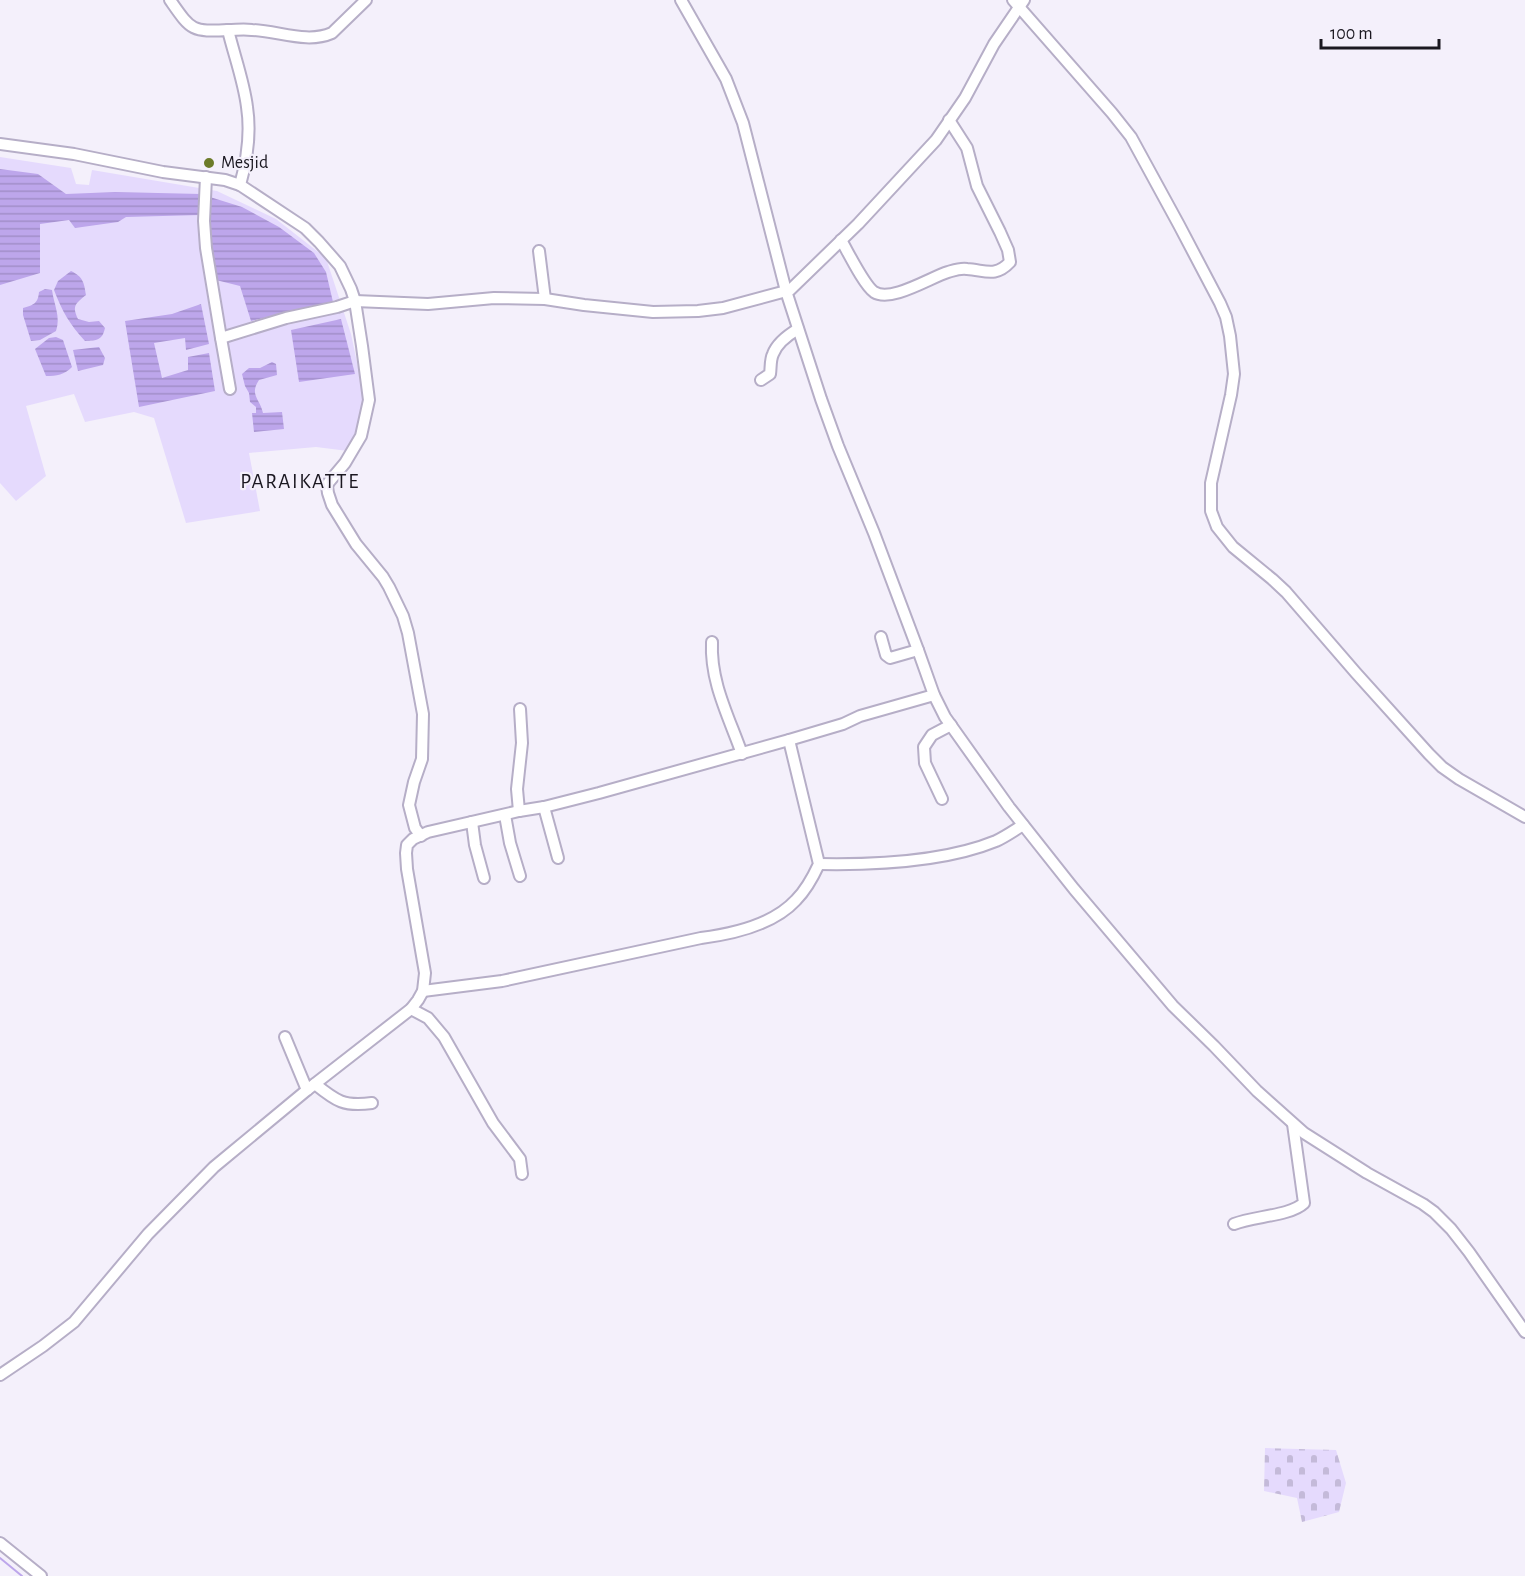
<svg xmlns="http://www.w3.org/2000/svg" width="1525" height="1576" font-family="'Alegreya Sans',sans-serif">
  <defs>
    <pattern id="cemetery-stones" width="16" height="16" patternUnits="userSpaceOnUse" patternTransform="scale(1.5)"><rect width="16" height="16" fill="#e5dafd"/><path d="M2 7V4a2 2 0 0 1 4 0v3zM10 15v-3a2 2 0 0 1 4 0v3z" fill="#c4bad9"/></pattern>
    <pattern id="water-rules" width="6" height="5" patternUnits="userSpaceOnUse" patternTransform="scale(1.5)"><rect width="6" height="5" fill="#bda6eb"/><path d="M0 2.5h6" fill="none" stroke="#a28ec9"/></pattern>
  </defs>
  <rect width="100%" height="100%" fill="#f4f0fb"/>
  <!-- cemetery -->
  <path fill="url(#cemetery-stones)" d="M1265,1448L1336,1450L1346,1483L1339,1512L1302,1522L1297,1498L1264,1491Z"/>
  <!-- park -->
  <path fill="#e5dafd" d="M0,157L71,168L76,184L89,185L92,170L217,191L276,219L326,258L351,334L368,414L356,452L316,447L249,453L260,511L186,523L154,418L134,412L85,422L74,394L26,406L46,476L16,501L0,483Z"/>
  <!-- water -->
  <g fill="url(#water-rules)">
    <path d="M0,169L38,174L66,194L115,192L201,194L200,215L126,217L118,222L75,228L69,220L40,224V273L0,285Z"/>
    <path d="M210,197L242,207L279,227L314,253L326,272L333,302L251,321L240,286L216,280L210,267Z"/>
    <path d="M71,271C83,277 84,282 86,295C75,304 72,306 78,319L89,322L99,321L105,328C102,341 97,340 85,341C70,325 62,311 54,290L58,281Z"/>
    <path d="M45,289L52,290C54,305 61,317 56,331L40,340L31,341L23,315V308C33,305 38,304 39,292Z"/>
    <path d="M201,304L209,344L186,350L185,338L154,343L162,378L188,370V357L209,353L215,391L139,407L125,321L172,314Z"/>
    <path d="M341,319L355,374L299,382L291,330Z"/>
    <path d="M56,337L63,340L72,367C64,375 57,376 46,376L35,349L49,338Z"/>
    <path d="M99,347L105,358L103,365L78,371L73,350Z"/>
    <path d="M272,362L276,364L277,375L259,380C249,395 260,399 263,413L282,412L284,429L254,432L252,413H256V407L250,402L249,393L245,386L242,374L249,368H260Z"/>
  </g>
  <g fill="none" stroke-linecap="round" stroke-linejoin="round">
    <!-- stream -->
    <path stroke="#bda6eb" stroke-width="2" d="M0,1558L22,1576"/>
    <!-- minor casing -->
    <g stroke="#b6aec7" stroke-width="14">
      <g id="minor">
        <path d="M170,0C191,30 191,32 228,30C234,55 244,82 247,107C251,133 247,160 240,185"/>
        <path d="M681,0L726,79L743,123L786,291L821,399L838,446L874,533L918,650L934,695L945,717L1009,807L1074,889L1173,1006L1214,1046L1257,1091L1304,1133L1367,1173L1423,1204L1434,1212L1451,1229L1469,1252L1525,1332"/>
        <path d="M1013,0L1112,113L1131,137L1179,225L1220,303L1226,317L1230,336L1234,374L1231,395L1211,483V511L1217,527L1233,547L1272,579L1286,592L1356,673L1429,754L1442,767L1459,779L1525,817"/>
        <path d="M228,30C236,30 244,29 252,30C279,31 307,44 332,33L366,0"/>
        <path d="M0,144L74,154L163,172L225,180L240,185L305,228L319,242L340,266L351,289L355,301L362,346L369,400L361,436L345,463L329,482L327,486L328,493L332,505L356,544L383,577L389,587L403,616L408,633L423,714L422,759L414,782L409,805L415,828L421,836"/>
        <path d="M206,177L204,221L206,248L221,338"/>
        <path d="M841,240C848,252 864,285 874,292C891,303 931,277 948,272C955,270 960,268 967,269C985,270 995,278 1010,262L1008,250L1000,232L977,186L967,148L949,120"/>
        <path d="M539,251L545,299"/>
        <path d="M761,380L770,374C771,368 770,360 773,354C777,343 788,335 798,329"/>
        <path d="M230,389L221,338L286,318L337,307L355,301L428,304L494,298L545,299L584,305L653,312L698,311L723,308L790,290L858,224L936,140L965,98L994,44L1024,0"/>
        <path d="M881,637L886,655L890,658L918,650"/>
        <path d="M712,642C710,682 729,717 742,754"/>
        <path d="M942,799L925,763L924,747L932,735L951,725"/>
        <path d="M544,807L558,858"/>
        <path d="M519,811L517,789L522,743L520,709"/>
        <path d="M505,815L510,843L520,876"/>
        <path d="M472,822L475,845L484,878"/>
        <path d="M819,864C874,865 945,862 996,841C1005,837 1015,830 1023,825"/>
        <path d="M423,991L502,981L701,938C733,934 773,925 796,900C806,890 813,877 819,864L789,740"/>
        <path d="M411,1009L428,1018L444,1037L493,1123L520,1159L522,1174"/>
        <path d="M285,1037L307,1090"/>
        <path d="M315,1084C336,1101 344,1107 372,1103"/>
        <path d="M1234,1224C1254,1216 1290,1216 1304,1203L1293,1124"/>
        <path d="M0,1375L43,1346L74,1322L148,1234L214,1167L307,1090L411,1009L418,1000L423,991L425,973L407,869L406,853L407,845L413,839L428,832L519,811L544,807L599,793L789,740L843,724L860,716L934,695"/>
        <path d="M0,1543L41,1576"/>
      </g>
    </g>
    <!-- minor -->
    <use href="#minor" stroke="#fff" stroke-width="10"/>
  </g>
  <!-- markers -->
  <circle fill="#6c7b29" stroke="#f4f0fb" stroke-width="2" cx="209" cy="163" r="6"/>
  <g text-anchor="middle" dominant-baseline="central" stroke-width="4.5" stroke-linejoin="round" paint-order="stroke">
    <!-- poi labels -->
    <g font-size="18" fill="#1b1821" stroke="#f4f0fb" text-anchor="start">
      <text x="221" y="163">Mesjid</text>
    </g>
    <!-- quarter labels -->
    <g font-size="21" letter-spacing="1.5" fill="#1b1821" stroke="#f4f0fb">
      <text x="300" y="481">PARAIKATTE</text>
    </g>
  </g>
  <!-- scale -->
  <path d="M1321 39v9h118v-9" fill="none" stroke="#1b1821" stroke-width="3"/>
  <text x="1330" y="39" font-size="18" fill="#1b1821" stroke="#f4f0fb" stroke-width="4.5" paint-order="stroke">100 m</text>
</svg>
